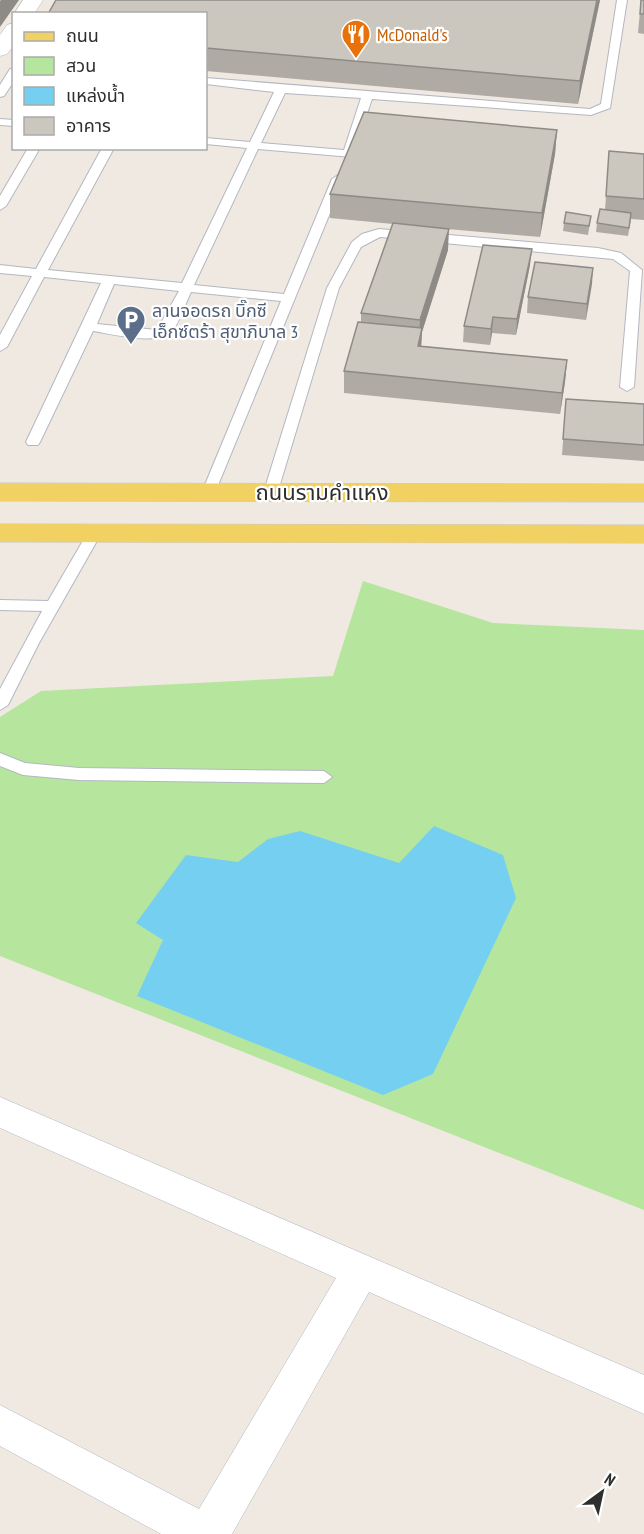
<svg xmlns="http://www.w3.org/2000/svg" width="644" height="1534" font-family="'PT Sans Narrow','Noto Sans Thai',sans-serif">
  <rect width="100%" height="100%" fill="#efe9e1"/>
  <!-- green -->
  <path fill="#b6e59e" d="M363,581L493,623L644,630V1210L0,956V717L41,691L333,676Z"/>
  <!-- water -->
  <path fill="#75cff0" d="M434,826L503,855L516,898L433,1074L383,1095L137,996L163,940L136,923L186,855L238,862L268,839L300,831L399,863Z"/>
  <g fill="none" stroke-linecap="round" stroke-linejoin="round">
    <!-- lane casing -->
    <g stroke="#b4b7c1" stroke-width="2">
      <g id="lane">
        <path d="M617,0H627L610,108L591,115L372,99L352,157L258,149L194,285L284,294L332,179L338,175L344,179L214,495H204L202,492L281,301L191,292C185,304 181,320 172,331C159,346 112,334 93,331L40,442L38,445H28L26,442L101,283L44,277L7,347L0,351V335L32,276L0,273V265L36,269L102,148H114L48,270L182,283L247,148L206,144V138L250,142L274,92L206,84V78L590,109L601,104ZM285,93L361,98L344,150L261,143ZM114,284L179,291L157,330L97,324Z"/>
        <path d="M14,68V81L4,96L0,97V85L10,69Z"/>
        <path d="M0,119L14,120V126L0,125Z"/>
        <path d="M28,148H40L6,206L0,210V196Z"/>
        <path d="M379,229L598,248L621,253L642,270L634,387L627,391L620,387L630,271L613,259L380,237L361,247L339,288L278,491L271,495L266,494L264,491L327,288L352,242L362,234Z"/>
        <path d="M95,527L102,532L39,643L8,705L0,710V689L42,611L0,610V600L48,601L88,532Z"/>
        <path d="M0,753L25,763L79,768L324,771L332,777L324,783L79,780L23,775L0,766Z"/>
      </g>
    </g>
    <!-- street casing -->
    <g stroke="#b4b7c1" stroke-width="1">
      <g id="street">
        <path d="M23,0H43L34,14H14Z"/>
        <path d="M14,23V45L7,54L0,56V35L7,25Z"/>
        <path d="M0,1097L644,1375V1414L369,1292L232,1534H161L0,1446V1405L199,1509L336,1278L0,1128Z"/>
      </g>
    </g>
    <!-- primary casing -->
    <g stroke="#c9c9c9" stroke-width="1">
      <g id="primary">
        <path d="M0,483L644,484V502L0,501Z"/>
        <path d="M0,524L644,525V543L0,542Z"/>
      </g>
    </g>
    <!-- lane -->
    <use href="#lane" fill="#fff" fill-rule="evenodd"/>
    <!-- street -->
    <use href="#street" fill="#fff" fill-rule="evenodd"/>
    <!-- primary -->
    <use href="#primary" fill="#f2d163" fill-rule="evenodd"/>
  </g>
  <!-- wall -->
  <g fill="#afaba4">
    <path d="M600,0L578,104L206,71V14Z"/>
    <path d="M641,0H644V34L638,33Z"/>
    <path d="M557,130L555,154L540,237L424,227L448,250L422,332L421,346L567,360L565,382L560,414L344,393V371L361,323V313L393,224L330,218V194Z"/>
    <path d="M609,151L644,154V220L631,219L628,236L596,232L597,223L605,210Z"/>
    <path d="M591,216L588,235L563,231L564,223Z"/>
    <path d="M530,265L516,335L492,333L490,345L463,342L464,326Z"/>
    <path d="M593,268L586,320L527,313L528,297Z"/>
    <path d="M566,399L644,404V461L562,455Z"/>
  </g>
  <!-- shaded-wall -->
  <g fill="#8e8b86">
    <path d="M1,0H19L0,27V1Z"/>
    <path d="M597,0H600L578,104L580,81Z"/>
    <path d="M557,130L555,154L540,237L542,213Z"/>
    <path d="M449,229L448,250L422,332L421,350L417,367L420,320Z"/>
    <path d="M532,249L530,265L516,335L517,319Z"/>
    <path d="M593,268L592,284L586,320L587,304Z"/>
    <path d="M493,317L492,333L490,345L491,329Z"/>
    <path d="M567,360L565,382L560,414L562,393Z"/>
  </g>
  <!-- building -->
  <g fill="#cbc7bf" stroke="#8e8b86" stroke-width="1.5">
    <path d="M56,0H597L580,81L206,48V14H48Z"/>
    <path d="M641,0H644V14H640Z"/>
    <path d="M364,112L557,130L542,213L330,194Z"/>
    <path d="M609,151L644,154V199L606,196Z"/>
    <path d="M600,209L631,213L629,228L597,223Z"/>
    <path d="M566,212L591,216L589,226L564,223Z"/>
    <path d="M393,223L449,229L420,320L361,313Z"/>
    <path d="M483,245L532,249L517,319L493,317L491,329L464,326Z"/>
    <path d="M535,262L593,268L587,304L528,297Z"/>
    <path d="M358,322L422,328L418,346L567,360L562,393L344,371Z"/>
    <path d="M566,399L644,404V445L563,439Z"/>
  </g>
  <!-- icons -->
  <defs>
    <g id="restaurant-pin" transform="scale(1.5)"><path d="M0 17L-7.5 6A9.5 9.5 0 1 1 7.5 6Z" fill="#e8710a" stroke="#fff"/><path d="M-5-6h1v4h1v-4h1v4h1v-4h1v5L-1.5 .5V6h-2V.5L-5-1ZM5-6V6H3V1.5H1.5Q1.5-4 5-6Z" fill="#fff"/></g>
    <g id="parking-pin" transform="scale(1.5)"><path d="M0 17L-7.5 6A9.5 9.5 0 1 1 7.5 6Z" fill="#5c6f8a" stroke="#fff"/><path d="M-3.5-5.5H1a3.5 3.5 0 0 1 0 7H-1V5.5H-3.5ZM-1-3.4V-.6H.8a1.4 1.4 0 0 0 0-2.8Z" fill="#fff"/></g>
  </defs>
  <g fill-rule="evenodd">
    <use href="#restaurant-pin" x="356" y="34"/>
    <use href="#parking-pin" x="131" y="320"/>
  </g>
  <g text-anchor="middle" dominant-baseline="central" stroke-width="4.5" stroke-linejoin="round" paint-order="stroke">
    <!-- far-food labels -->
    <g font-size="18" fill="#c56008" stroke="#fff" text-anchor="start">
      <text x="377" y="34">McDonald's</text>
    </g>
    <!-- far-service labels -->
    <g font-size="18" fill="#4e5e75" stroke="#fff" text-anchor="start">
      <text x="152" y="310">ลานจอดรถ บิ๊กซี<tspan x="152" dy="21">เอ็กซ์ตร้า สุขาภิบาล 3</tspan></text>
    </g>
    <!-- street labels -->
    <g font-size="22" fill="#2e2e2e" stroke="#fff">
      <text x="322" y="492">ถนนรามคำแหง</text>
    </g>
  </g>
  <!-- legend -->
  <rect x="12" y="12" width="195" height="138" fill="#ffffff" stroke="#ababab" stroke-width="1.5"/>
  <rect x="24" y="32" width="30" height="9" fill="#f2d163" stroke="#ababab" stroke-width="1.5"/>
  <text x="66" y="42" font-size="18" fill="#2e2e2e">ถนน</text>
  <rect x="24" y="57" width="30" height="18" fill="#b6e59e" stroke="#ababab" stroke-width="1.5"/>
  <text x="66" y="72" font-size="18" fill="#2e2e2e">สวน</text>
  <rect x="24" y="87" width="30" height="18" fill="#75cff0" stroke="#ababab" stroke-width="1.5"/>
  <text x="66" y="102" font-size="18" fill="#2e2e2e">แหล่งน้ำ</text>
  <rect x="24" y="117" width="30" height="18" fill="#cbc7bf" stroke="#ababab" stroke-width="1.5"/>
  <text x="66" y="132" font-size="18" fill="#2e2e2e">อาคาร</text>
  <!-- north arrow -->
  <g transform="translate(602 1492) rotate(33)" stroke="#ffffff" stroke-width="4.5" paint-order="stroke">
  <path d="M0-4.5L10 22L0 15L-10 22Z" fill="#2e2e2e"/>
  <text y="-9" font-size="16" font-weight="bold" text-anchor="middle" fill="#2e2e2e">N</text>
  </g>
</svg>
